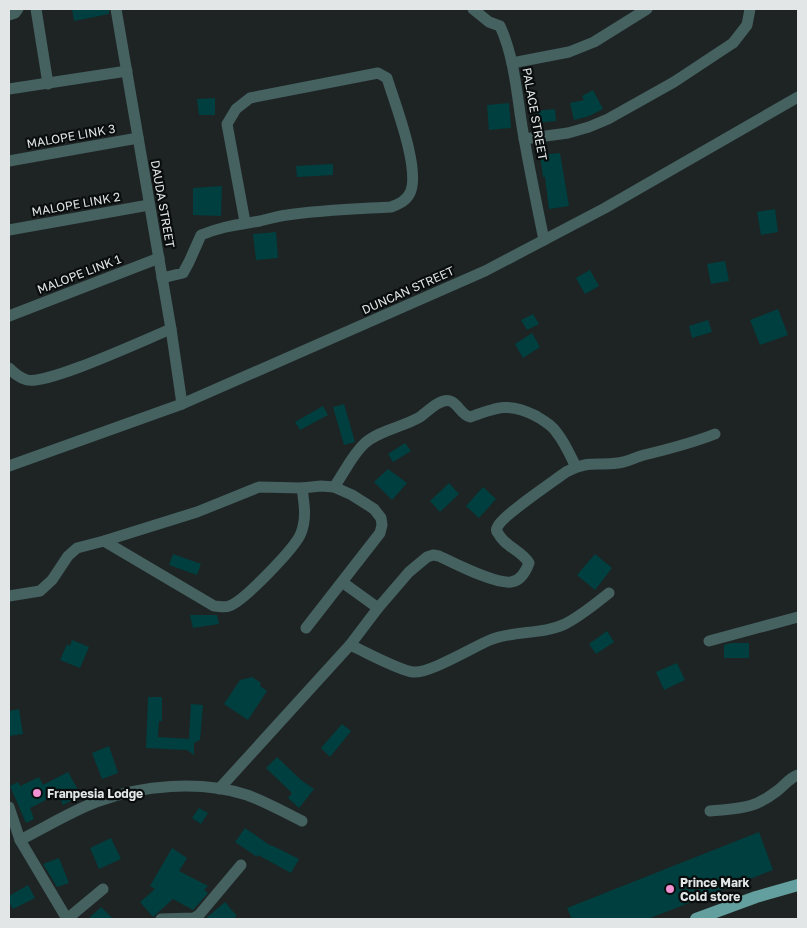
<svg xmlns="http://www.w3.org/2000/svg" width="807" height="928" font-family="'Golos Text',sans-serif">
  <rect width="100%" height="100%" fill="#1e2424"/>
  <!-- building -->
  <g fill="#003f3f">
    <path d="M72,9H109V14L74,21Z"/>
    <path d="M593,90L603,109L589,116L574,120L570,103L584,100L582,96Z"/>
    <path d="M215,98V115H199L197,99Z"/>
    <path d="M509,103L511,128L489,130L487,105Z"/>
    <path d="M555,109L556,121L536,123L535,111Z"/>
    <path d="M560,153L569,206L549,209L545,177H543L540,155Z"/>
    <path d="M333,164V175L297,177L296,166Z"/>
    <path d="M222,186L221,216L193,215V188Z"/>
    <path d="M775,209L778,232L761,235L757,212Z"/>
    <path d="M276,232L278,258L256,260L253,234Z"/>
    <path d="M725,261L729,281L711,284L707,264Z"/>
    <path d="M590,270L599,286L585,294L576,278Z"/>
    <path d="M778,309L788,335L760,345L750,320Z"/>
    <path d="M533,314L539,324L527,330L521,320Z"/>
    <path d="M708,320L712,332L692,338L689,326Z"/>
    <path d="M532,333L540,347L523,358L515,344Z"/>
    <path d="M344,404L355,442L344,445L333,407Z"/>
    <path d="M323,406L328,415L300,430L295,422Z"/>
    <path d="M405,443L411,451L393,462L388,454Z"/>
    <path d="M388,469L407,483L392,500L374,482Z"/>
    <path d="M449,483L459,494L440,512L430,501Z"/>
    <path d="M483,487L496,499L479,518L466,506Z"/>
    <path d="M173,554L201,564L197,575L169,565Z"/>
    <path d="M595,554L612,568L595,590L577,575Z"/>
    <path d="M190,615H217L219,624L193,628Z"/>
    <path d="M607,631L614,642L596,654L589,644Z"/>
    <path d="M72,640L89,647L80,668L60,660L67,644L70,646Z"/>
    <path d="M732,643H749V658H724V645Z"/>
    <path d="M677,663L685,680L664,690L656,672Z"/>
    <path d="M252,677L261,683L260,686L267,691L248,720L224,704L240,680Z"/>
    <path d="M148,697H162V721H159L158,737L189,739L191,704L203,705L200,740L194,743V755L187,750L146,748Z"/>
    <path d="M19,709L23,734L9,736V711Z"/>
    <path d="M342,724L351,731L330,757L321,748Z"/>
    <path d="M109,746L118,773L102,779L92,753Z"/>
    <path d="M277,757L301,780L314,789L299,808L288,798L292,793L266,768Z"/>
    <path d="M68,772L81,795L63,805L58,794L30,808L34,819L26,823L10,786L18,782L20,786L39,777L43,785Z"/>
    <path d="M199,808L208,813L201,824L192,818Z"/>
    <path d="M245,828L271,846V845L299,859L291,873L258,855L257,857L235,842Z"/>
    <path d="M759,832L773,870L648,919H572L567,908Z"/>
    <path d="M111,838L121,859L99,869L90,848Z"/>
    <path d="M172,848L187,858L179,871L208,886L204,890L208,893L193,910L173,899L153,917L140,902L155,889L150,886Z"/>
    <path d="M59,858L69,883L57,887L43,864Z"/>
    <path d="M28,885L35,898L13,909L9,902V896Z"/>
    <path d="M225,902L237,916L233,919H205Z"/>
    <path d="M101,907L113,919H88Z"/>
  </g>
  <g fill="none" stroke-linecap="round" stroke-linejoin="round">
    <!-- minor -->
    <g stroke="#456160" stroke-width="11">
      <path d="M36,9L48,84"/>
      <path d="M116,9L171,329L182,404"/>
      <path d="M473,9L489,22L500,26C516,61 517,101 524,138C530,172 537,206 544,240"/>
      <path d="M9,15L15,13L18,9"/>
      <path d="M512,63L569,52L594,42L647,9"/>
      <path d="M9,89L127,71"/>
      <path d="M524,139L568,133L589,127L608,119L674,82L733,43L747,25L750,9"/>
      <path d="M9,161L138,138"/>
      <path d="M9,230L149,205"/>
      <path d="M162,278L183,273L189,262L201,235C223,226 237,225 260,221C269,219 278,216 287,215C322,210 356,209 391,207C399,204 406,201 410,193C421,170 395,104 387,78L378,73L250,98L236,109L227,124L245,222"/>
      <path d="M9,316L159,258"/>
      <path d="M9,368C14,373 19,378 27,380C48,385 146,339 171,329"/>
      <path d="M9,466L182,404L485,271L605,208L798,97"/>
      <path d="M334,487C344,473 352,455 365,443C380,430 403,427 420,417C427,412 440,398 450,401C458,403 461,415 470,417C497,407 509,402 536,416C544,421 552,425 557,433C565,443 570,455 576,467"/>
      <path d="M104,541L214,606C219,606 225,608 229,606C243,602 296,547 301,533C307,518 304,503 302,488"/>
      <path d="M342,582L378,608"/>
      <path d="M9,596L40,591L52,580L68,556L77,548L104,541L197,512L259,487L302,488L321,486L334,487L352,495L374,509L381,518L382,525L380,533L306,628"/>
      <path d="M709,641L798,617"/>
      <path d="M350,645C366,652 398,670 413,672C429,674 473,647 490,640C514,630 542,635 565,624C581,616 595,604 609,593"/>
      <path d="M219,789L350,645L378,608L409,572L427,557L433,555L439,556C456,564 494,584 511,582C521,581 526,571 529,563C522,551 504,546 498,533C496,531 496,529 498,526C502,516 554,481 566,472C589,460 595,466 618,463C627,462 636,457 644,455C669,449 692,443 715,434"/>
      <path d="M9,807L20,840L67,919"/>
      <path d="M710,811C740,808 752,810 777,791C784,786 789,778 798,775"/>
      <path d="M20,840C44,828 72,811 96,802C142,785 200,780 247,795C266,802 284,812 302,821"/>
      <path d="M67,919L103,889"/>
      <path d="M161,919L194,918L199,915L241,865"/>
    </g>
    <!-- major -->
    <path stroke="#639f9e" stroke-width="12" d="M696,919L756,897L798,885"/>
  </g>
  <!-- markers -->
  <g fill="#f391d5" stroke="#0a0d0d" stroke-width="2">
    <circle cx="37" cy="793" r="5"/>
    <circle cx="670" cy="889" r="5"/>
  </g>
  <g text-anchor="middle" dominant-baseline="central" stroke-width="4.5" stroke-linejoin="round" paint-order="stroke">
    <!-- street labels -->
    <g font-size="12" fill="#e2e6e6" stroke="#0a0d0d">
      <text transform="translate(535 114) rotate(80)">PALACE STREET</text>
      <text transform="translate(71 136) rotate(-10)">MALOPE LINK 3</text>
      <text transform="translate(76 204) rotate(-10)">MALOPE LINK 2</text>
      <text transform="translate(163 204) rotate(80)">DAUDA STREET</text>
      <text transform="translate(79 274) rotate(-21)">MALOPE LINK 1</text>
      <text transform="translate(408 290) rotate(-24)">DUNCAN STREET</text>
    </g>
    <!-- poi labels -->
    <g font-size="12" font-weight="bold" fill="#e2e6e6" stroke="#0a0d0d" text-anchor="start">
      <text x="47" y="793">Franpesia Lodge</text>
      <text x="680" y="882">Prince Mark<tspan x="680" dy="14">Cold store</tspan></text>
    </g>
  </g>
  <!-- border -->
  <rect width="807" height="928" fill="none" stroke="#e2e6e6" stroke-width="20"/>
</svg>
